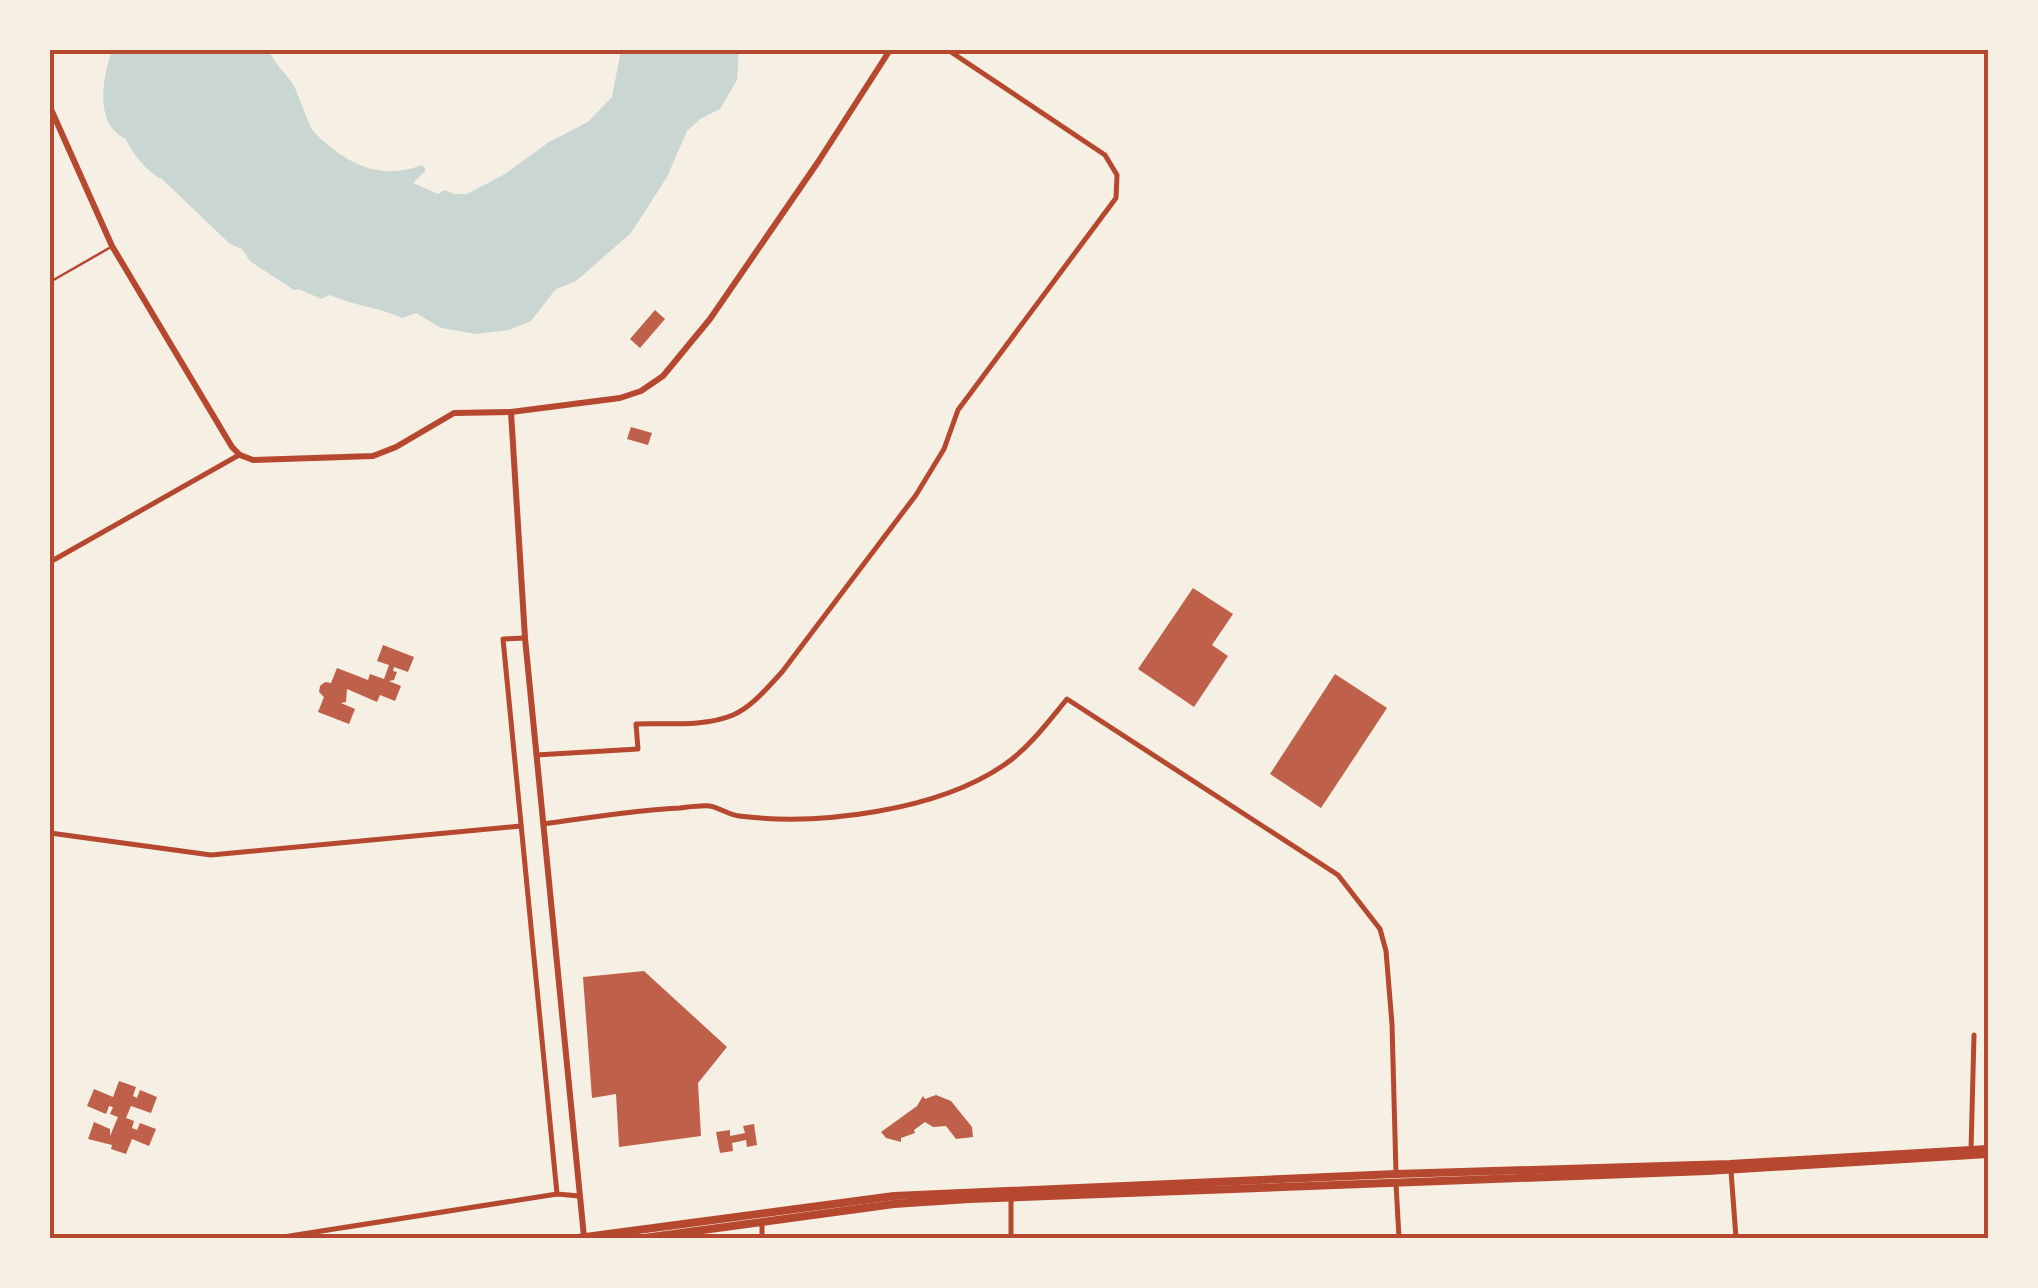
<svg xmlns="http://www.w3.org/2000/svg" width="2038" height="1288" font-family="Ubuntu,sans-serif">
  <rect width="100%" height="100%" fill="#f6efe4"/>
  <!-- water -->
  <path fill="#c9d6d2" d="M112,50H269C275,66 288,74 295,88C298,95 310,127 313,131C343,162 379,182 422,165L426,170L413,183L438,194L445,190L454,194H467L505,174L549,142L588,122L612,97L621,50H739L737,80L720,109L700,119L687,131L667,177L631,233L576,281L556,289L531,321L509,330L476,334L441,328L416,313L402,318C378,307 355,306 330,295L321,299L299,289L294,290L250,261L242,249L230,244L162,179C150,175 130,151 126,139C93,124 103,77 112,50Z"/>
  <!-- building -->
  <g fill="#bf614a">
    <path d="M655,310L665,319L640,348L630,339Z"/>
    <path d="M631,427L652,433L648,445L627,439Z"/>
    <path d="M1193,588L1233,614L1212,645L1228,656L1194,707L1138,669Z"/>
    <path d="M383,645L414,657L408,672L394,667L393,671L397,672L394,680L389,681L401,686L395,701L380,695L377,702L347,689L346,702L341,703L355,709L349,724L318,712L324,697L319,692L320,686L325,682L331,683L337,668L368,680L370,674L384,679L389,665L377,661Z"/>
    <path d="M1335,674L1387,708L1321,808L1270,774Z"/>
    <path d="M644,971L727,1047L698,1083L701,1136L619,1147L616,1094L592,1098L583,977Z"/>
    <path d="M119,1081L136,1087L133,1096L137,1098L140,1090L157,1097L151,1113L131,1106L126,1118L134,1121L132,1128L137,1130L140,1123L156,1129L149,1146L132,1139L126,1154L111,1149L112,1145L88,1139L94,1122L110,1129V1136L118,1117L110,1114L113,1107L109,1106L106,1114L87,1106L94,1089L113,1097Z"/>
    <path d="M936,1095L951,1101L972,1127L973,1137L956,1139L946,1126L933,1127L925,1122L914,1130L915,1133L901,1138V1142L886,1138L881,1132L917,1106L923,1096L925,1099Z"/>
    <path d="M754,1124L757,1145L747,1147L746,1140L732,1143L733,1151L720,1153L716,1132L730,1130V1136L745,1133L743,1126Z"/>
  </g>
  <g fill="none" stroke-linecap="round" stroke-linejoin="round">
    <!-- service -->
    <path stroke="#b5482f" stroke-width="2.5" d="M50,282L111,247"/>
    <!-- minor -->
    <g stroke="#b5482f" stroke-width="5">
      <path d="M50,562L239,455"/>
      <path d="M525,638L503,639L557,1194"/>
      <path d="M536,755L638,749L636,724C666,723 705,727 733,715C752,707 768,687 782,672L916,495L944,449L958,410L1116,198L1117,175L1105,155L948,50"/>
      <path d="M543,824C589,818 634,810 680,808C689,807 701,805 710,806C720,808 729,815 739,816C819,826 937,811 1004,765C1029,748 1048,722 1067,699L1338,875L1380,929L1386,951L1392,1024L1396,1173"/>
      <path d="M50,833L211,855L521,826"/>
      <path d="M1971,1150L1974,1035"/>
      <path d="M1731,1171L1736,1238"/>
      <path d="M1396,1184L1399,1238"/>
      <path d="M1011,1196V1238"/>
      <path d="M277,1238L557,1194L579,1196"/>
      <path d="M762,1238V1222"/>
    </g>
    <!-- tertiary -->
    <g stroke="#b5482f" stroke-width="6">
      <path d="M50,107L112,246L232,447L240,455L253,460L373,456L396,447L454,413L511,412L620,398L641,391L663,376L710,319L818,162L890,50"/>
      <path d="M511,412L525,638L584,1237"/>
    </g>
    <!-- secondary -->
    <g stroke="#b5482f" stroke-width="8">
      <path d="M578,1238L894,1196L1396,1174L1730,1164L1988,1149"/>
      <path d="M644,1238L894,1204L969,1199L1707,1171L1988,1154"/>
    </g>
  </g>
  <!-- border -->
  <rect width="2038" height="1288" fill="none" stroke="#f6efe4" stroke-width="105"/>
  <rect x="52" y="52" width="1934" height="1184" fill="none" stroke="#b5482f" stroke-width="4"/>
</svg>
